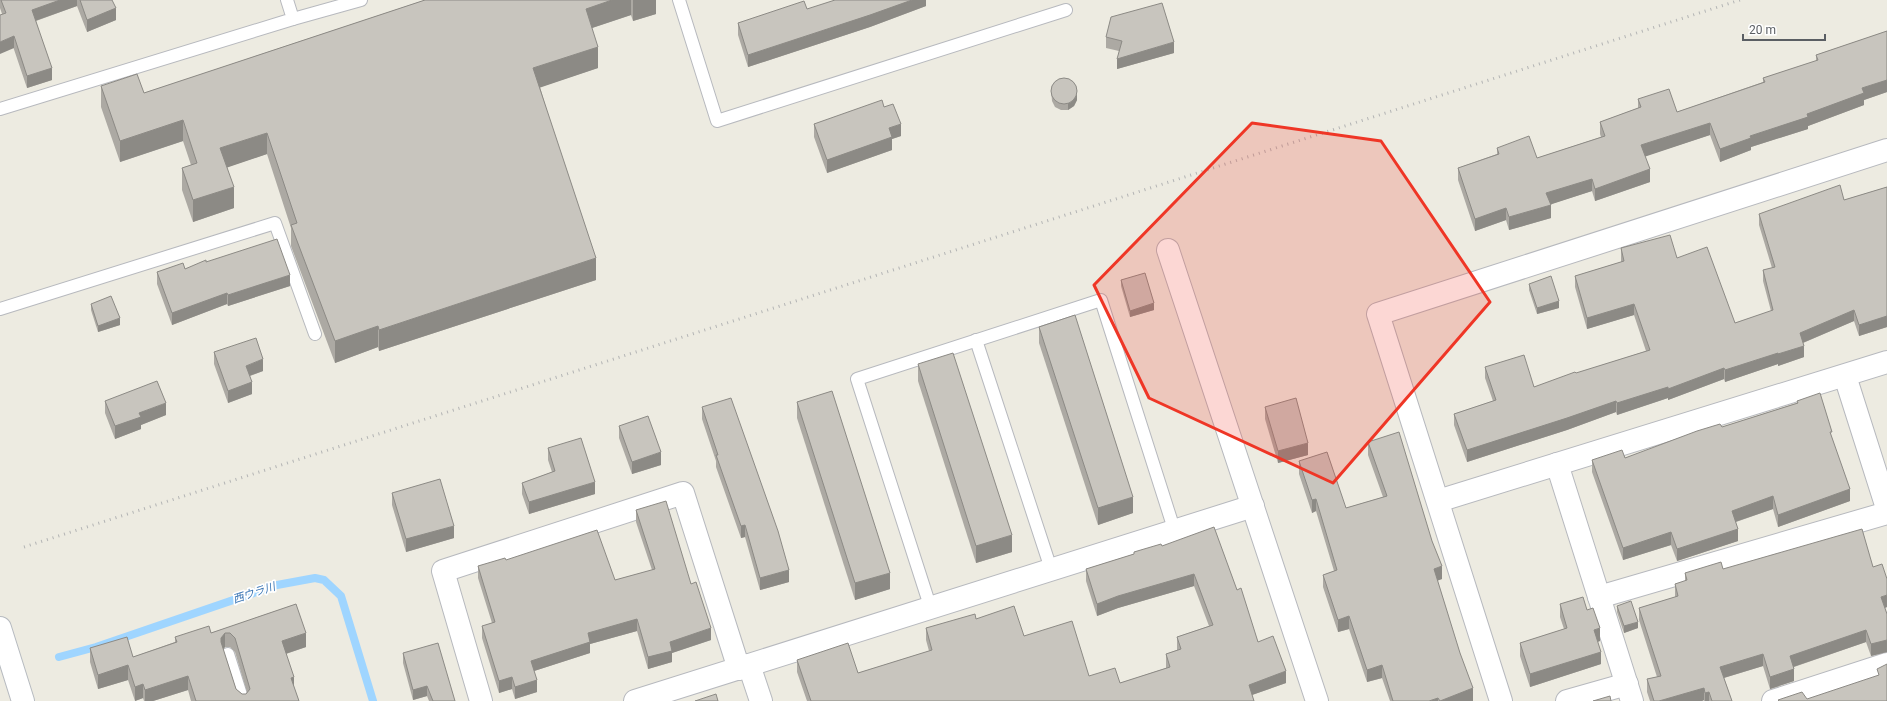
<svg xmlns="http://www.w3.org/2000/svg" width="1887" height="701" font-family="Roboto,'Noto Sans JP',sans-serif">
  <rect width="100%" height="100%" fill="#edebe1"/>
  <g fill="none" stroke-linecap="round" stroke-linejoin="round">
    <!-- stream -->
    <path stroke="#9fd5ff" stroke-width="8" d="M59,657L96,647L277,585L315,578L324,580L341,596L373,701"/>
    <!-- lane casing -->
    <g stroke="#b7b9be" stroke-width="14">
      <g id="lane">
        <path d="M679,0L717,121L1066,10"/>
        <path d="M293,19L361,0"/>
        <path d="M0,109L293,19L287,0"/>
        <path d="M0,309L275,223L315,334"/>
        <path d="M976,340L1051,569"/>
        <path d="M931,609L857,379L1101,300L1174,529"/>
        <path d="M228,654L243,701"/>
      </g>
    </g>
    <!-- street casing -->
    <g stroke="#b7b9be" stroke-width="24">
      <g id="street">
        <path d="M1168,250L1317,701"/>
        <path d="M1845,376L1887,508"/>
        <path d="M1557,464L1632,701"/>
        <path d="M1438,501L1887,362"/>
        <path d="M1599,597L1887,513"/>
        <path d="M749,665L761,701"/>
        <path d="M481,701L443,571L683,493L739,669"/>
        <path d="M635,701L1253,506"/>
        <path d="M1501,701L1378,314L1887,150"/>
        <path d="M1567,701L1627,684"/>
        <path d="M1773,701L1887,664"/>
      </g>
    </g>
    <!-- secondary casing -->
    <g stroke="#b7bbc0" stroke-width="24">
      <path id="secondary" d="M0,628L23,701"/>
    </g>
    <!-- lane -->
    <use href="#lane" stroke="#fff" stroke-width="12"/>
    <!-- street -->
    <use href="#street" stroke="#fff" stroke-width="22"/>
    <!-- secondary -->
    <use href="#secondary" stroke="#fff" stroke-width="22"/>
    <!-- rail -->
    <path stroke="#b3b4b4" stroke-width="3" stroke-dasharray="1 5" stroke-linecap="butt" d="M24,547L1740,0"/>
  </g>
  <!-- wall -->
  <g fill="#aca9a3" fill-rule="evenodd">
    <path d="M0,0H112L116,20L87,32L77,6L36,21L52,80L27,88L0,8Z"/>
    <path d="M425,0H656V14L633,21L631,15L592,28L598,68L540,87L596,280L379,351L378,347L335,363L291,246V228L267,154L227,167L234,208L193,222L182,190V168L191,165L183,141L120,162L101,107V86L144,93Z"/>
    <path d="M926,0V6L870,27L748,67L738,35V23L807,9Z"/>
    <path d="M1887,31V92L1864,100V105L1808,126V129L1751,147V150L1720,162L1710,135L1645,156L1650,182L1595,201L1592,191L1551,204V218L1509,230L1506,220L1475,231L1458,180V168L1497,154V148L1537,158L1601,137L1600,134V122L1638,108V99L1677,112L1763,82V78L1816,61V55Z"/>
    <path d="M1106,37L1174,53L1117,69L1119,51L1106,48Z"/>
    <path d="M1051,88L1077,100L1074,106L1068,110H1061L1055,107L1052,101Z"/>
    <path d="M884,107L901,136L892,139V150L827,173L814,137V124Z"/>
    <path d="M1887,187V327L1859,336L1854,321L1803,343L1804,357L1778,366V364L1725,382L1724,379L1668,400V398L1617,415L1616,412L1567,430L1467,462L1454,425V414L1493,401L1485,378V367L1534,387L1646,351L1634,315L1587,329L1575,287V276L1621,262V248L1677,258L1735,323L1771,311L1763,281V270L1772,268L1759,225V214L1844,200Z"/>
    <path d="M206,262L290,286L228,306L227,304L172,325L157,284V272L185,269Z"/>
    <path d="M1121,280L1154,310L1130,317L1121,286Z"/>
    <path d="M1529,284L1559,308L1537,314L1529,290Z"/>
    <path d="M91,304L120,325L98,332L91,310Z"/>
    <path d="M1039,327L1133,513L1098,525L1039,343Z"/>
    <path d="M214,352L263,371L250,376L252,394L228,403L214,364Z"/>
    <path d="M918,364L1012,552L976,563L918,381Z"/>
    <path d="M105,401L166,415L141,425V429L115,439L105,413Z"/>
    <path d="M1797,401L1832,438L1850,501L1778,527L1773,509L1736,522L1738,541L1677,561L1671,545L1623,560L1592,472V460L1625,458L1797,403Z"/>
    <path d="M797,402L890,589L855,600L797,418Z"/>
    <path d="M702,407L789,582L760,590L745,537L741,538L716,467V461L702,419Z"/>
    <path d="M1265,407L1308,455L1278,463L1265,419Z"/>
    <path d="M619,426L661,465L632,474L619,438Z"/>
    <path d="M1368,442L1442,579L1437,580L1473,701H1390L1382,678L1367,682L1349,629L1338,632L1323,587V575L1334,571L1316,511L1312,513L1299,474V461L1346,508L1383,497L1368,455Z"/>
    <path d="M548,448L595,494L529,514L522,494V483L552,472L548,460Z"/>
    <path d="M392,493L454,538L406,552L392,505Z"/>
    <path d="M636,510L691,584L711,640L672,653V662L648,669L637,631L590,644V653L534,671L537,692L515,699L512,689L499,693L482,638V626L492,623L478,578V566L506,560L615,580L652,570L636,522Z"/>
    <path d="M1162,546L1237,590L1258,642L1286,683L1252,695L1254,701H807L797,672V660L858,673L929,651L926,640V628L976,619L1024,636L1089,676L1120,683L1166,668V654L1177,650V637L1209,626L1194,586L1118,608L1097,616L1086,581V569L1134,554V552Z"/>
    <path d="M1873,567L1887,607L1885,608L1887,614V652L1871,656L1866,642L1794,667V681L1770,689L1763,666L1724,678L1732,701H1704V700L1702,701H1650L1647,692V679L1657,677L1639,620V608L1675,597V584L1685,581V573L1723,569Z"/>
    <path d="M296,604L306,647L286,654L294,688L299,701H191L188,690L153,701H144L143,698L135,701L128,680L98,689L90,662V648L133,657L175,642V637L211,633ZM225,647H230L235,652L247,692L246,694H242L236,689L223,649Z"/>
    <path d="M1560,604L1587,610L1600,641L1597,642L1601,664L1530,687L1520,656V643L1564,629L1560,617Z"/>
    <path d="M1617,606L1638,628L1624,633L1617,612Z"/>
    <path d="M403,653L455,701H429L427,696L413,700L403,663Z"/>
  </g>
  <!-- shaded-wall -->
  <g fill="#8c8a85">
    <path d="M60,0H77V6L32,22V10Z"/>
    <path d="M612,0H631V15L586,30V9Z"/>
    <path d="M633,0H656V14L633,21Z"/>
    <path d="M912,0H926V6L870,27L748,67V55Z"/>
    <path d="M116,8V20L87,32V20Z"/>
    <path d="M14,36V48L0,54V42Z"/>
    <path d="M1174,42V53L1117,69V59Z"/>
    <path d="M598,47V68L533,90V68Z"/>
    <path d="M52,68V80L27,88V76Z"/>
    <path d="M1887,80V92L1864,100V105L1808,126V129L1751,147V150L1720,162V149L1862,88Z"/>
    <path d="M1077,94V100L1074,106L1068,110V103Z"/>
    <path d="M183,120V141L120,162V141Z"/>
    <path d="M1710,123V135L1641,158V145Z"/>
    <path d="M901,124V136L892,139V150L827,173V160L889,128Z"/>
    <path d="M267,133V154L220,170V148Z"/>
    <path d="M1650,169V182L1595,201V189Z"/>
    <path d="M1592,179V191L1546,206V193Z"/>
    <path d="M234,187V208L193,222V200Z"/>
    <path d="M1551,205V218L1509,230V217Z"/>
    <path d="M1506,208V220L1475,231V219Z"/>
    <path d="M596,258V280L379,351V330Z"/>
    <path d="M290,275V286L228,306V295Z"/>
    <path d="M227,293V304L172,325V313Z"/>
    <path d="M1559,301V308L1537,314V308Z"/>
    <path d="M1154,303V310L1130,317V311Z"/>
    <path d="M1634,304V315L1587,329V318Z"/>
    <path d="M1854,310V321L1800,344V333Z"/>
    <path d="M1887,316V327L1859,336V325Z"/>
    <path d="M120,318V325L98,332V326Z"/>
    <path d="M378,326V347L335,363V341Z"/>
    <path d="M1804,346V357L1778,366V354Z"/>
    <path d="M1778,353V364L1725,382V370Z"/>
    <path d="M263,359V371L246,377V366Z"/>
    <path d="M1724,368V379L1668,400V389Z"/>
    <path d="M252,382V394L228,403V391Z"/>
    <path d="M1668,387V398L1617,415V403Z"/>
    <path d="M1616,401V412L1567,430L1467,462V450Z"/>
    <path d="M166,403V415L141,425V429L115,439V426L139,413Z"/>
    <path d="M1308,443V455L1278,463V451Z"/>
    <path d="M661,452V465L632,474V462Z"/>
    <path d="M595,482V494L529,514V502Z"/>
    <path d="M1850,489V501L1778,527V515Z"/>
    <path d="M1773,496V509L1732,523V511Z"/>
    <path d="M1133,497V513L1098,525V508Z"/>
    <path d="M1316,499V511L1312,513V500Z"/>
    <path d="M745,525V537L741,538V526Z"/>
    <path d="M454,526V538L406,552V539Z"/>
    <path d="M1738,529V541L1677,561V549Z"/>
    <path d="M1671,532V545L1623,560V548Z"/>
    <path d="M1012,535V552L976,563V546Z"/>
    <path d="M1442,566V579L1434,582V569Z"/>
    <path d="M789,570V582L760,590V578Z"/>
    <path d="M890,573V589L855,600V583Z"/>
    <path d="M1194,574V586L1118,608L1097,616V604L1118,596Z"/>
    <path d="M1887,595V607L1881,609V597Z"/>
    <path d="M1349,616V629L1338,632V620Z"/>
    <path d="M637,619V631L590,644V653L531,672V661L588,633Z"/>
    <path d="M1638,622V628L1624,633V626Z"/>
    <path d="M711,628V640L672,653V662L648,669V657L670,642Z"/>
    <path d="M1600,628V641L1594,643V630Z"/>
    <path d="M1866,630V642L1790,668V656Z"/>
    <path d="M225,633V647L221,652V638Z"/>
    <path d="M306,633V647L282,655V641Z"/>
    <path d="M1887,640V652L1871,656V644Z"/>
    <path d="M1601,652V664L1530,687V674Z"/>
    <path d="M1763,654V666L1720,679V667Z"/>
    <path d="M128,665V680L98,689V675Z"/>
    <path d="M1382,665V678L1367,682V670Z"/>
    <path d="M1794,669V681L1770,689V677Z"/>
    <path d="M1286,671V683L1249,696V685Z"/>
    <path d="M188,676V690L153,701H145V690Z"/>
    <path d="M294,677V691L291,678Z"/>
    <path d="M512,677V689L499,693V681Z"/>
    <path d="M537,680V692L515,699V687Z"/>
    <path d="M143,684V698L135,701V687Z"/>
    <path d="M427,686V696L413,700V690Z"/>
    <path d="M1473,688V701H1440Z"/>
    <path d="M1704,688V700L1702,701H1659Z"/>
    <path d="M1709,692V701H1705V693Z"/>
    <path d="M1438,698V701H1429Z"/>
  </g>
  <!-- building -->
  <g fill="#c8c5be" stroke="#8c8a85" fill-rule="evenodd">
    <path d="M1,0H60L32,10L52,68L27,76L14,36L0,42V15L6,13Z"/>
    <path d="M80,0H112L116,8L87,20Z"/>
    <path d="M425,0H612L586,9L598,47L533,68L596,258L379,330L378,326L335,341L291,225L297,223L267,133L220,148L234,187L193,200L182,168L197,163L183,120L120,141L101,86L137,74L144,93Z"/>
    <path d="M835,0H912L870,15L748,55L738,23L804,1L807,9Z"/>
    <path d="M1162,3L1174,42L1117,59L1122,41L1106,37L1111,17Z"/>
    <path d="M1887,31V80L1862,88L1864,93L1807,114L1808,117L1750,136L1751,138L1720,149L1710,123L1641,145L1650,169L1595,189L1592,179L1546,193L1551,205L1509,217L1506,208L1475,219L1458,168L1499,154L1497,148L1529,136L1537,158L1605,136L1600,122L1641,107L1638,99L1669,89L1677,112L1765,82L1763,78L1818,60L1816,55Z"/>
    <circle cx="1064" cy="91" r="13"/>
    <path d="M882,100L884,107L893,104L901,124L889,128L892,137L827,160L814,124Z"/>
    <path d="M1840,185L1844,200L1887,187V316L1859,325L1854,310L1800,333L1804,346L1778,354V353L1725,370L1724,368L1668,389V387L1617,403L1616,401L1567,418L1467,450L1454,414L1496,400L1485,367L1524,355L1534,387L1575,372L1576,373L1650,350L1634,304L1587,318L1575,276L1624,261L1621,248L1670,235L1677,258L1707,247L1735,323L1773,310L1763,270L1775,267L1759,214Z"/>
    <path d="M277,239L290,275L228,295L227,293L172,313L157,272L183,263L185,269L206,260V262Z"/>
    <path d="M1145,273L1154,303L1130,311L1121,280Z"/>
    <path d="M1551,276L1559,301L1537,308L1529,284Z"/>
    <path d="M111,296L120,318L98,326L91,304Z"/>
    <path d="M1075,315L1133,497L1098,508L1039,327Z"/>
    <path d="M256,338L263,359L246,366L252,382L228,391L214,352Z"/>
    <path d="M953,353L1012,535L976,546L918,364Z"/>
    <path d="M157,381L166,403L139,413L141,417L115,426L105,401Z"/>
    <path d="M832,391L890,573L855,583L797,402Z"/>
    <path d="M1820,393L1832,432H1830L1850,489L1778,515L1773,496L1732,511L1738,529L1677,549L1671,532L1623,548L1592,460L1622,450L1625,458L1697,431L1720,424L1722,427L1798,403L1797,401Z"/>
    <path d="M731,398L778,531L789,570L760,578L745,525L741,526L716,455H718L702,407Z"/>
    <path d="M1296,398L1308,443L1278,451L1265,407Z"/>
    <path d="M648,416L661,452L632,462L619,426Z"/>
    <path d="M1399,432L1432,541L1442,566L1434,569L1460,653L1473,688L1440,701L1438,698L1429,701H1393L1382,665L1367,670L1349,616L1338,620L1323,575L1337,570L1316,499L1312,500L1299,461L1327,452L1346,508L1387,496L1368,442Z"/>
    <path d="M581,438L595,482L529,502L522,483L555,471L548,448Z"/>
    <path d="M440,479L454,526L406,539L392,493Z"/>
    <path d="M666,501L691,584L696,582L711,628L670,642L672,651L648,657L637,619L588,633L590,642L531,661L537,680L515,687L512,677L499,681L482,626L495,622L478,566L505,558L506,560L597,530L615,580L655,569L636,510Z"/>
    <path d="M1214,527L1237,590L1241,588L1258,642L1273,636L1286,671L1249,685L1254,701H811L797,660L848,643L858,673L932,650L926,628L975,614L976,619L1014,606L1024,636L1072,621L1089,676L1115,668L1120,683L1170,667L1166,654L1181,649L1177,637L1213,625L1194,574L1118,596L1097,604L1086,569L1134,554V552L1161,544L1162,546Z"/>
    <path d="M1862,529L1873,567L1882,564L1887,579V595L1881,597L1887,614V640L1871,644L1866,630L1790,656L1794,669L1770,677L1763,654L1720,667L1732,701H1712L1709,692L1705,693L1704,688L1659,701H1654L1647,679L1661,676L1639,608L1678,596L1675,584L1687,580L1685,573L1721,562L1723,569Z"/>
    <path d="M1583,597L1587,610L1593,608L1600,628L1594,630L1601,652L1530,674L1520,643L1567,628L1560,604Z"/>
    <path d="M1631,601L1638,622L1624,626L1617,606Z"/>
    <path d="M296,604L306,633L282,641L294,677L291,678L299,701H196L188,676L145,690L143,684L135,687L128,665L98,675L90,648L127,637L133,657L177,642L175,637L209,626L211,633ZM225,633H230L235,638L250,689L246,694H242L236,689L221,642V638Z"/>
    <path d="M438,643L455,701H433L427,686L413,690L403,653Z"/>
    <path d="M1887,664V701H1779L1778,700L1802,692L1807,699L1879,675L1877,669Z"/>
    <path d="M716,694L718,701H695Z"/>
    <path d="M1610,696L1611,701H1593Z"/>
  </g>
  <!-- marked area -->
  <path fill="#ef3626" fill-opacity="0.2" stroke="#ef3626" stroke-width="3" stroke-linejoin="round" d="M1252,123L1381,141L1490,302L1333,483L1149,398L1094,285Z"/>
  <g text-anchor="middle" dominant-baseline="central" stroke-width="3.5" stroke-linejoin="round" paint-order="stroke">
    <!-- water labels -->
    <g font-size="11" font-style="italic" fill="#3a75b4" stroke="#fff">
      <text transform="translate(254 593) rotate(-18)">西ウラ川</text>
    </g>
  </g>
  <!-- scale -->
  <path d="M1743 34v6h82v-6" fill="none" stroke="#5a5e63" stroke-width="2"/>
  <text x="1749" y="34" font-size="12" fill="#5a5e63" stroke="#ffffff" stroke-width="3" paint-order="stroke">20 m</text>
</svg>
